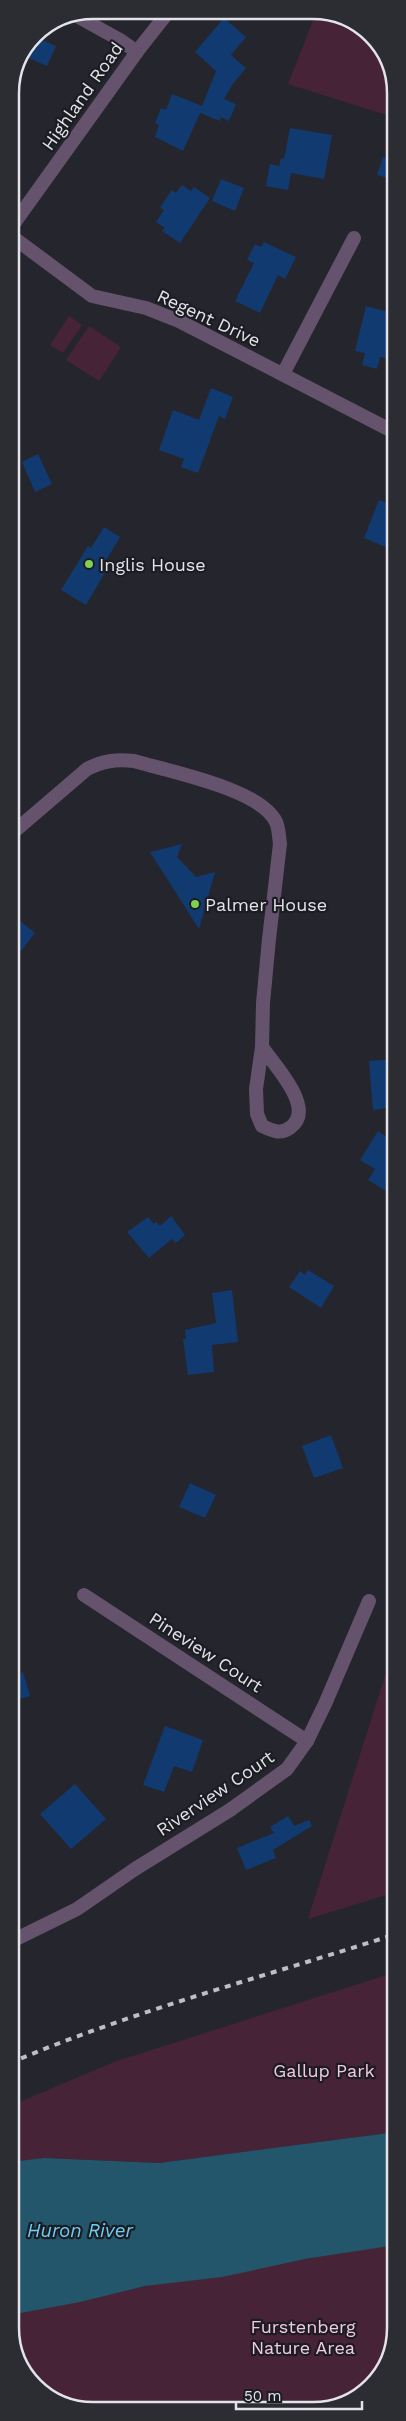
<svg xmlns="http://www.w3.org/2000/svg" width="406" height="2421" font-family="'Work Sans',sans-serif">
  <rect width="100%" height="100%" fill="#25252d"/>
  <!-- green -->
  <g fill="#472337">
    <path d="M316,13H335L376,38L396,87V118L288,84Z"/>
    <path d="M69,316L82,325L63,353L50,345Z"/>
    <path d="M89,326L121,347L99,381L66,360Z"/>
    <path d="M396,1641V1892L308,1919Z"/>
    <path d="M396,1972V2132L159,2163L45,2158L10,2162V2106L114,2062Z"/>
    <path d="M396,2244V2334L372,2387L319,2411L71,2408L30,2383L10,2334V2313L145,2286Z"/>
  </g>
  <!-- water -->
  <path fill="#23566a" d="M396,2132V2245L305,2259L222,2277L145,2286L80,2302L10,2315V2162L44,2158L159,2163Z"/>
  <!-- building -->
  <g fill="#113a70">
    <path d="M224,18L246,37L231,55L246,68L232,85L224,99L236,104L229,121L221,117L220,121L200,113L183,151L155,137L159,125L155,123L161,108L166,110L172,94L202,106L216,71L195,52Z"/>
    <path d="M33,36L56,46L47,66L24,56Z"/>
    <path d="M290,128L332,135L324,179L291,173L288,190L266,186L270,164L279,166L281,158L284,159Z"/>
    <path d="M383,157L396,161V181L377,175Z"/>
    <path d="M221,179L244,188L235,211L212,201Z"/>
    <path d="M182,185L191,191L194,187L210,198L180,243L162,231L165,228L156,222L164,210L160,207L172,190L176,193Z"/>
    <path d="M264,242L296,257L285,279L278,275L260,313L235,301L254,263L247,260L255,244L261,247Z"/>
    <path d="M366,306L396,314V333L389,359L380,357L377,369L362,365L365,353L355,351Z"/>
    <path d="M211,388L233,397L225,419L219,416L198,473L181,467L184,459L159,450L173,410L199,420Z"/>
    <path d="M38,454L52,484L35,492L22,462Z"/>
    <path d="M379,500L396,506V532L392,531L386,547L364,538Z"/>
    <path d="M104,527L120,537L102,567L107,569L86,605L61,590L88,546L91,548Z"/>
    <path d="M182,844L177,857L196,877L215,872L199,929L150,852Z"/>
    <path d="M10,913L35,933L20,952L10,944Z"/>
    <path d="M396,1059V1107L373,1110L369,1061Z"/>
    <path d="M378,1131L396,1143V1197L368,1180L375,1169L360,1160Z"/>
    <path d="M171,1216L185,1235L176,1243L172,1239L149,1258L127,1232L148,1217L154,1224L156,1222L160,1226Z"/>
    <path d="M308,1270L334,1286L321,1308L289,1287L300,1271L305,1275Z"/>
    <path d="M232,1290L238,1342L212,1345L214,1372L188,1375L183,1339H186L185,1330L216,1323L212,1293Z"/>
    <path d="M331,1435L343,1468L314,1478L302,1446Z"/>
    <path d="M190,1483L216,1495L205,1518L179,1507Z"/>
    <path d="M23,1672L30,1696L10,1702V1677Z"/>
    <path d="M165,1726L203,1740L192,1772L174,1766L164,1792L143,1785Z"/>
    <path d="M75,1784L106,1819L71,1849L40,1814Z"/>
    <path d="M288,1816L294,1826L309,1820L312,1826L273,1850L276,1858L246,1870L237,1848L274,1833L270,1827Z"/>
  </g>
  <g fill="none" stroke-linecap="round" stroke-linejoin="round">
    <!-- minor -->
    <g stroke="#65526c" stroke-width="14">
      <path d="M77,16L120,40L137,52"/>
      <path d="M10,229L139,49L169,11"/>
      <path d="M10,235L92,296L146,308L179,321L396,433"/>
      <path d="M283,374L354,238"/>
      <path d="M10,835L87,769C103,761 115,759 134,761C168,771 261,789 276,822C279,828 279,838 280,844L269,939L263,1003L262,1047L256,1089L257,1114L262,1126C273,1131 281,1135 291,1127C316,1108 274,1065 262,1047"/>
      <path d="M84,1595L307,1741"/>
      <path d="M10,1942L77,1909L135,1869L230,1810L287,1769L307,1741L325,1704L369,1601"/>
    </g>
    <!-- rail -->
    <path stroke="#bebec4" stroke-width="4" stroke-dasharray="6 6" stroke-linecap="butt" d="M10,2063C135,2010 267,1976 396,1934"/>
  </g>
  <!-- markers -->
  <g fill="#7ed153" stroke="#1c1c23" stroke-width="2">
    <circle cx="89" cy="564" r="5"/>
    <circle cx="195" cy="904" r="5"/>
  </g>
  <g text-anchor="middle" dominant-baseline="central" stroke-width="4.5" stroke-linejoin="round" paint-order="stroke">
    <!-- street labels -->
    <g font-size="18" fill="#e3e3e9" stroke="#1c1c23">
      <text transform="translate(82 96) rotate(-55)">Highland Road</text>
      <text transform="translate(209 318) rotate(25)">Regent Drive</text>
      <text transform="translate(206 1652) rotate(33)">Pineview Court</text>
      <text transform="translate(215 1793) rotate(-34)">Riverview Court</text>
    </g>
    <!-- poi labels -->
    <g font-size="18" fill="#e3e3e9" stroke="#1c1c23" text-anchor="start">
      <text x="99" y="564">Inglis House</text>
      <text x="205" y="904">Palmer House</text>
    </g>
    <!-- park labels -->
    <g font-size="18" fill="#f3c9de" stroke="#1c1c23">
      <text x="324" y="2070">Gallup Park</text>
      <text x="303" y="2326">Furstenberg<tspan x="303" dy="21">Nature Area</tspan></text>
    </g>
    <!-- water labels -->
    <g font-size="19" font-style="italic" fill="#6ccef5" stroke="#1c1c23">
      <text x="80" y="2230">Huron River</text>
    </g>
  </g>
  <!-- crop -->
  <path d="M0 0H406V2421H0ZM93 19H313A74 74 0 0 1 387 93V2328A74 74 0 0 1 313 2402H93A74 74 0 0 1 19 2328V93A74 74 0 0 1 93 19Z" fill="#2c2c33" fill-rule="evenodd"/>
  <path fill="none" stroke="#e3e3e9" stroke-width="2.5" d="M93 19H313A74 74 0 0 1 387 93V2328A74 74 0 0 1 313 2402H93A74 74 0 0 1 19 2328V93A74 74 0 0 1 93 19Z"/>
  <!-- scale -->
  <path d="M236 2401v8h126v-8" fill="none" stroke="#e3e3e9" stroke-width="2.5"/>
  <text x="244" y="2401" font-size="15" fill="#e3e3e9" stroke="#1c1c23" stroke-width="4" paint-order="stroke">50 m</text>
</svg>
